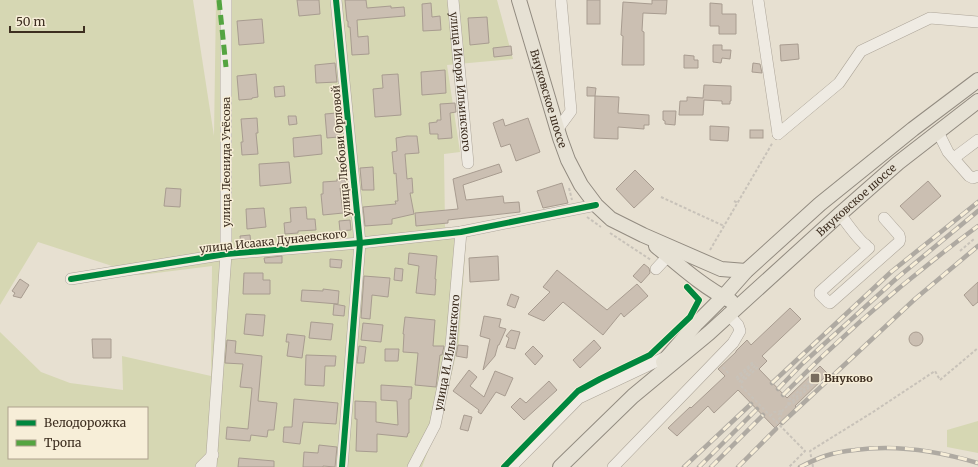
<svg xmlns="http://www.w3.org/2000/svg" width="978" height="467" font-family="Merriweather,serif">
  <rect width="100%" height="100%" fill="#e7e0d1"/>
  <!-- green -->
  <g fill="#d6d7b3" fill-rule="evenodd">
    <path d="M0,0H193L214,136L216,0H497L513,59L447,65L460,152L444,154L445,227L466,240L459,342L443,411L422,467H0V332L41,372L70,383L123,390L122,356L211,376L212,266L140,275L38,242L0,305ZM9,408H147V458H9Z"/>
    <path d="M978,421V453L947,447V430Z"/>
  </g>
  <!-- building -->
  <g fill="#cbbfb2" stroke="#a89c90">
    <path d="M297,0H319L320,14L299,16Z"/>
    <path d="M345,0H366L367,8L391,6V8L404,7L405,16L357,20L358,37L368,36L369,54L352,55L350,27H348V21H347Z"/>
    <rect x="587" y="0" width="13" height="24"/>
    <path d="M652,0H667L666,14L643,13L642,31L644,32V65H622L623,36L621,35L623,2L652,4Z"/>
    <path d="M431,3L432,17L440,16L441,30L423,31L422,4Z"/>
    <path d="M710,3L722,4V14H736V34H719V26H710Z"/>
    <path d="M487,17L489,43L470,45L468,18Z"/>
    <path d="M262,19L264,43L239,45L237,21Z"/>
    <path d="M798,44L799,59L781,61L780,45Z"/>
    <path d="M713,45H722V50H731L730,59L722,58L721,63L713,62Z"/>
    <path d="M511,46L512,55L494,57L493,48Z"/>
    <path d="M684,55L694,56V60H698V68H684Z"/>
    <path d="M335,63L337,82L316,83L315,65Z"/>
    <path d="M753,63L760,64L762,73L752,72Z"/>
    <path d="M445,70L446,93L422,95L421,72Z"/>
    <path d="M256,74L258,97L252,98V99L239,100L237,76Z"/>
    <path d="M398,74L401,115L375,117L373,89L383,88L382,75Z"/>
    <path d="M704,85L731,86V101H730V104H722V101L704,100L703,115H679L680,101H687V97L703,98Z"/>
    <path d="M284,86L285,96L275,97L274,87Z"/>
    <path d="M587,87L596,88L595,96H587Z"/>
    <path d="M595,96L619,97L618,113L649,115V125H644V129L618,127V139L594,138Z"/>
    <path d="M455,103L456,112L450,113L452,138L438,139V134H430L429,123L437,122V120H441L440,104Z"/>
    <path d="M663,111H676L675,125L665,124V121L663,120Z"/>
    <path d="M337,113L339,137L327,138L325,114Z"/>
    <path d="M288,116H296L297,124L289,125Z"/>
    <path d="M257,118L258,133H256L258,154L242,155L241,142H243L241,119Z"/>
    <path d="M528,118L540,152L516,161L510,144L501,147L493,123L503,119L505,126Z"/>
    <path d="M710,126L729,127L728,141L710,140Z"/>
    <rect x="750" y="130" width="13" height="8"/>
    <path d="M321,135L322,154L294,157L293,138Z"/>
    <path d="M407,136H417L419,153L405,154L407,179L412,178L413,193H410L414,214L392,219V224L365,226L363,207L396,204L395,201H398L396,173L394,174L392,152L397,151L396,138Z"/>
    <path d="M289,162L291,183L260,186L259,164Z"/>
    <path d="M499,164L502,172L463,185L466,200L503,196L504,203L519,202L520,212L448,220V223L416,226L415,213L458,209L453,179Z"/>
    <path d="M373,167L374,190H362L360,168Z"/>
    <path d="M635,170L654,189L634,208L616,189Z"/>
    <path d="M337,179H345L346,188H340L343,213L323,215L321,194H323V182L337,181Z"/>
    <path d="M928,181L941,196L913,220L900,206Z"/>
    <path d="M562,183L568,203L543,208L537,191Z"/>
    <path d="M166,188L181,189L180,207L164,206Z"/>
    <path d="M306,207L307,219H315L316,230L298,231V233L285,234L284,223L291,222L290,208Z"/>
    <path d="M264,208L266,227L247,229L246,209Z"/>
    <path d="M350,220L351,230L340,231L339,221Z"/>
    <path d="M250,235L251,245L241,246L240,236Z"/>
    <path d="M409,253L437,256L435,279H436L435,295L416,293L419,266L408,264Z"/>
    <path d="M282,256V263H265L264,258Z"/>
    <path d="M498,256L499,280L470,282L469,258Z"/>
    <path d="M330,259L342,260L341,268L330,267Z"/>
    <path d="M644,264L649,268L650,273L641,283L633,276Z"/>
    <path d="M395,268L403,269L402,281L394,280Z"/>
    <path d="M557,270L607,310L637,284L648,296L624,317L621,313L603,335L563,302L544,321L528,314L550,292L543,287Z"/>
    <path d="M244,273H263V280H270V294H243Z"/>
    <path d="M364,276L390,278L388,297L372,295L370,319L361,318Z"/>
    <path d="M20,279L29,285L21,298L13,296L15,293L12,291Z"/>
    <path d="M978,282V302L973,306L964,295Z"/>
    <path d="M323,289L339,291L338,304L301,301L302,290L323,291Z"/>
    <path d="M511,294L519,297L515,308L507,305Z"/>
    <path d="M334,304L345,306L344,316L333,315Z"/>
    <path d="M790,308L801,319L762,356L767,361L759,369L787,398L820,366L828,374L795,406L796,407L775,428L738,390L714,413L708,406L677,436L668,428L690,407L691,408L725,376L718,369L736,352V351L747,340L751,345Z"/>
    <path d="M246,314L265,315L263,336L244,334Z"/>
    <path d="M484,316L501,319L499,327L506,329L499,345H498L495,356L483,370L490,339L480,336Z"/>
    <path d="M405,317L435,320L433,346H444L442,355H440L436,387L415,385L418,353L403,352L404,334H403Z"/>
    <path d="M311,322L333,324L331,340L309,338Z"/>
    <path d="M363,323L383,325L381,342L361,340Z"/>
    <path d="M511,330L520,332L515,349L506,347L509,338L506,336Z"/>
    <circle cx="916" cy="339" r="7"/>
    <path d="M287,334L305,336L302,358L287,356L289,342H286Z"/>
    <path d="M92,339H111V358H93Z"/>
    <path d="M227,340L236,341L235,353L262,356L258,401L277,403L274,430H268L267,437L251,435L250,441L226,439L227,427L248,429L252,388L240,387L243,364L225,363Z"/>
    <path d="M594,340L601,348L580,368L573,360Z"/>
    <path d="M458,345L468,346L467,358L456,356Z"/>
    <path d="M359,346L366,347L364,363H357Z"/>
    <path d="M533,346L543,356L535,365L525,354Z"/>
    <path d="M385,349H399L398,361H385Z"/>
    <path d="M306,355L336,356L335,366H325L324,386L305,385Z"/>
    <path d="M469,370L477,377L470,386L484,397L495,371L513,378L505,396L496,392L481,414L478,412L479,410L453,391Z"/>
    <path d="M549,381L557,390L524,420L511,407L520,398L526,403Z"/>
    <path d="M381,385L412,387L411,399H409V433H408L407,437L377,434V452L356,451L357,419H355V401L376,402V422L398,425L397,401L381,400Z"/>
    <path d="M294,399L338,403L336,424L303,422L300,444L283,442L284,427H292Z"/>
    <path d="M464,415L472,417L468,431L460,429Z"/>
    <path d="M319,445L337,447L335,467L323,466V467H303L304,452L318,453Z"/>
    <path d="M239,458L274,461V467H238Z"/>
  </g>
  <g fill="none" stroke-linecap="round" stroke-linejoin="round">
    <!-- minor casing -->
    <g stroke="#ada599" stroke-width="12">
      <g id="minor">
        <path d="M336,0L360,243L342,467"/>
        <path id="s1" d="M453,0L468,163"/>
        <path d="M758,0L778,134"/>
        <path d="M557,130L571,111L561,0"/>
        <path d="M938,132L948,152L969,176L973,178L978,176"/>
        <path d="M778,134L839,83L861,51L930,18L978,22"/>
        <path d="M954,158L978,140"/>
        <path d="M840,214C846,222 859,241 866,245"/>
        <path d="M869,248L820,292V294L828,302L830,303L899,242L900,239L899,235L884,218"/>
        <path d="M656,269L668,256"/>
        <path d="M71,279L226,254L360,243L461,232L596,205"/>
        <path d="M201,467L213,455"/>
        <path d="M211,467L226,254V0"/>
        <path id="s2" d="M413,467L435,425L451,346L461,232"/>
        <path d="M511,467L579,398L668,356"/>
        <path d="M613,467L733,343L740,331L738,325L728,314"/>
      </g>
    </g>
    <!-- major casing -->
    <g stroke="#928b80" stroke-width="16">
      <g id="major">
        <path id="s3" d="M519,0L560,138L568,160L581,185L596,205L611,219L643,235L721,269L746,271"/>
        <path d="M656,246C680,266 703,287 731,301"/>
        <path d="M663,362L697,323L723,297L746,271L820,204L913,129L978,80"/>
        <path id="s4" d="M560,467L633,396L709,333L840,214L898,163L978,101"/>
      </g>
    </g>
    <!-- path -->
    <g stroke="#c8c2b9" stroke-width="2" stroke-dasharray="3 2" stroke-linecap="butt">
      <path d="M569,188L572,200"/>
      <path d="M661,197L724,226"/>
      <path d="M734,201L738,203"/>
      <path d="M587,217L601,227"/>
      <path d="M610,233L651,260"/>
      <path d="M710,250L773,142"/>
      <path d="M960,251L974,239"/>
      <path d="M723,367L729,374"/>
      <path d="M736,378L754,361"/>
      <path d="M737,380L755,362"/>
      <path d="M739,382L757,364"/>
      <path d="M741,383L759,366"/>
      <path d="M788,405L793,403L819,378"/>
      <path d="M788,405L789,400L816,375"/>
      <path d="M778,415L818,376"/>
      <path d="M770,416L774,412L782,411L780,418L776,422"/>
      <path d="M813,467L810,451L873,412L935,371L940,380L978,348"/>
    </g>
    <!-- minor -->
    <use href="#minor" stroke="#efebe3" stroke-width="11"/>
    <!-- major -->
    <use href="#major" stroke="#e6e1d4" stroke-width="14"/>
    <!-- rail casing -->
    <g stroke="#afaaa2" stroke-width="4.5">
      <g id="rail">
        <path d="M772,383L891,272L978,202"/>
        <path d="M778,389L802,364L897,278L978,211"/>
        <path d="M783,395C844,333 909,277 978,226"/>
        <path d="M782,423L915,299L978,246"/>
        <path d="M684,467L751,404"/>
        <path d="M699,467L757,409"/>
        <path d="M711,467L763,415"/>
        <path d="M738,467L776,429"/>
        <path d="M800,467C808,463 816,459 825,456C834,453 845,451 855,450C897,444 938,451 978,463"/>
      </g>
    </g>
    <!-- rail -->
    <use href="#rail" stroke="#f7eed8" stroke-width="3" stroke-dasharray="9" stroke-linecap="butt"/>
    <!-- path-bridge -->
    <path stroke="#c8c2b9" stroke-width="2" stroke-dasharray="3 2" stroke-linecap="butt" d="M741,386L805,451L789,467"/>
    <!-- quiet -->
    <path stroke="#54a441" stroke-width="5" stroke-dasharray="10 5" stroke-linecap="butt" d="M219,0L226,67"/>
    <!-- cycleway casing -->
    <g stroke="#f7eed8" stroke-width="8">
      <g id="cycleway">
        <path d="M336,0L360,243L342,467"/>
        <path d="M71,279L226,254L360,243L461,232L596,205"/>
        <path d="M504,467L578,391L600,379L650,355L690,317L699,300L687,287"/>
      </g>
    </g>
    <!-- cycleway -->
    <use href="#cycleway" stroke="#00873e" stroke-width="6"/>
  </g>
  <!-- markers -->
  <rect fill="#786c5e" stroke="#f7eed8" stroke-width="1.5" x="810" y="373" width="10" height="10" rx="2"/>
  <g text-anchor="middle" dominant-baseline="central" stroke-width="3" stroke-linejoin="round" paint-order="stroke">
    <!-- street labels -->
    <g font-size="11" fill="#3d2e20" stroke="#f7eed8">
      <text stroke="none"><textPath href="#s1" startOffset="82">улица Игоря Ильинского</textPath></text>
      <text stroke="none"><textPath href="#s3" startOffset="103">Внуковское шоссе</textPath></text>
      <text transform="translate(341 151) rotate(-95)">улица Любови Орловой</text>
      <text transform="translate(226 162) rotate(-90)">улица Леонида Утёсова</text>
      <text stroke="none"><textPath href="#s4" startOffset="399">Внуковское шоссе</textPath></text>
      <text transform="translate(273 241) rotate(-6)">улица Исаака Дунаевского</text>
      <text stroke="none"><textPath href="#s2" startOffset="121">улица И. Ильинского</textPath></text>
    </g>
    <!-- poi labels -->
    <g font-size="11" font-weight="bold" fill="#3d2e20" stroke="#f7eed8" text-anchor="start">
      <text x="824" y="378">Внуково</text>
    </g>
  </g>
  <!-- legend -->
  <rect x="8" y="407" width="140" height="52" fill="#f7eed8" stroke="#ada18e"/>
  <rect x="16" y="420" width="20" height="6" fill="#00873e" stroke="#ada18e"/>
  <text x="44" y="427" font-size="12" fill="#3d2e20">Велодорожка</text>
  <rect x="16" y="440" width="20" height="6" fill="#54a441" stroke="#ada18e"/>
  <text x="44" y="447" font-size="12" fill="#3d2e20">Тропа</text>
  <!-- scale -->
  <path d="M10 26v6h74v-6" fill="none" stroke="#3d2e20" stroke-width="2"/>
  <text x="16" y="26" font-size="12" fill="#3d2e20" stroke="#f7eed8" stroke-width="3" paint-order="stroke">50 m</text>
</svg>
